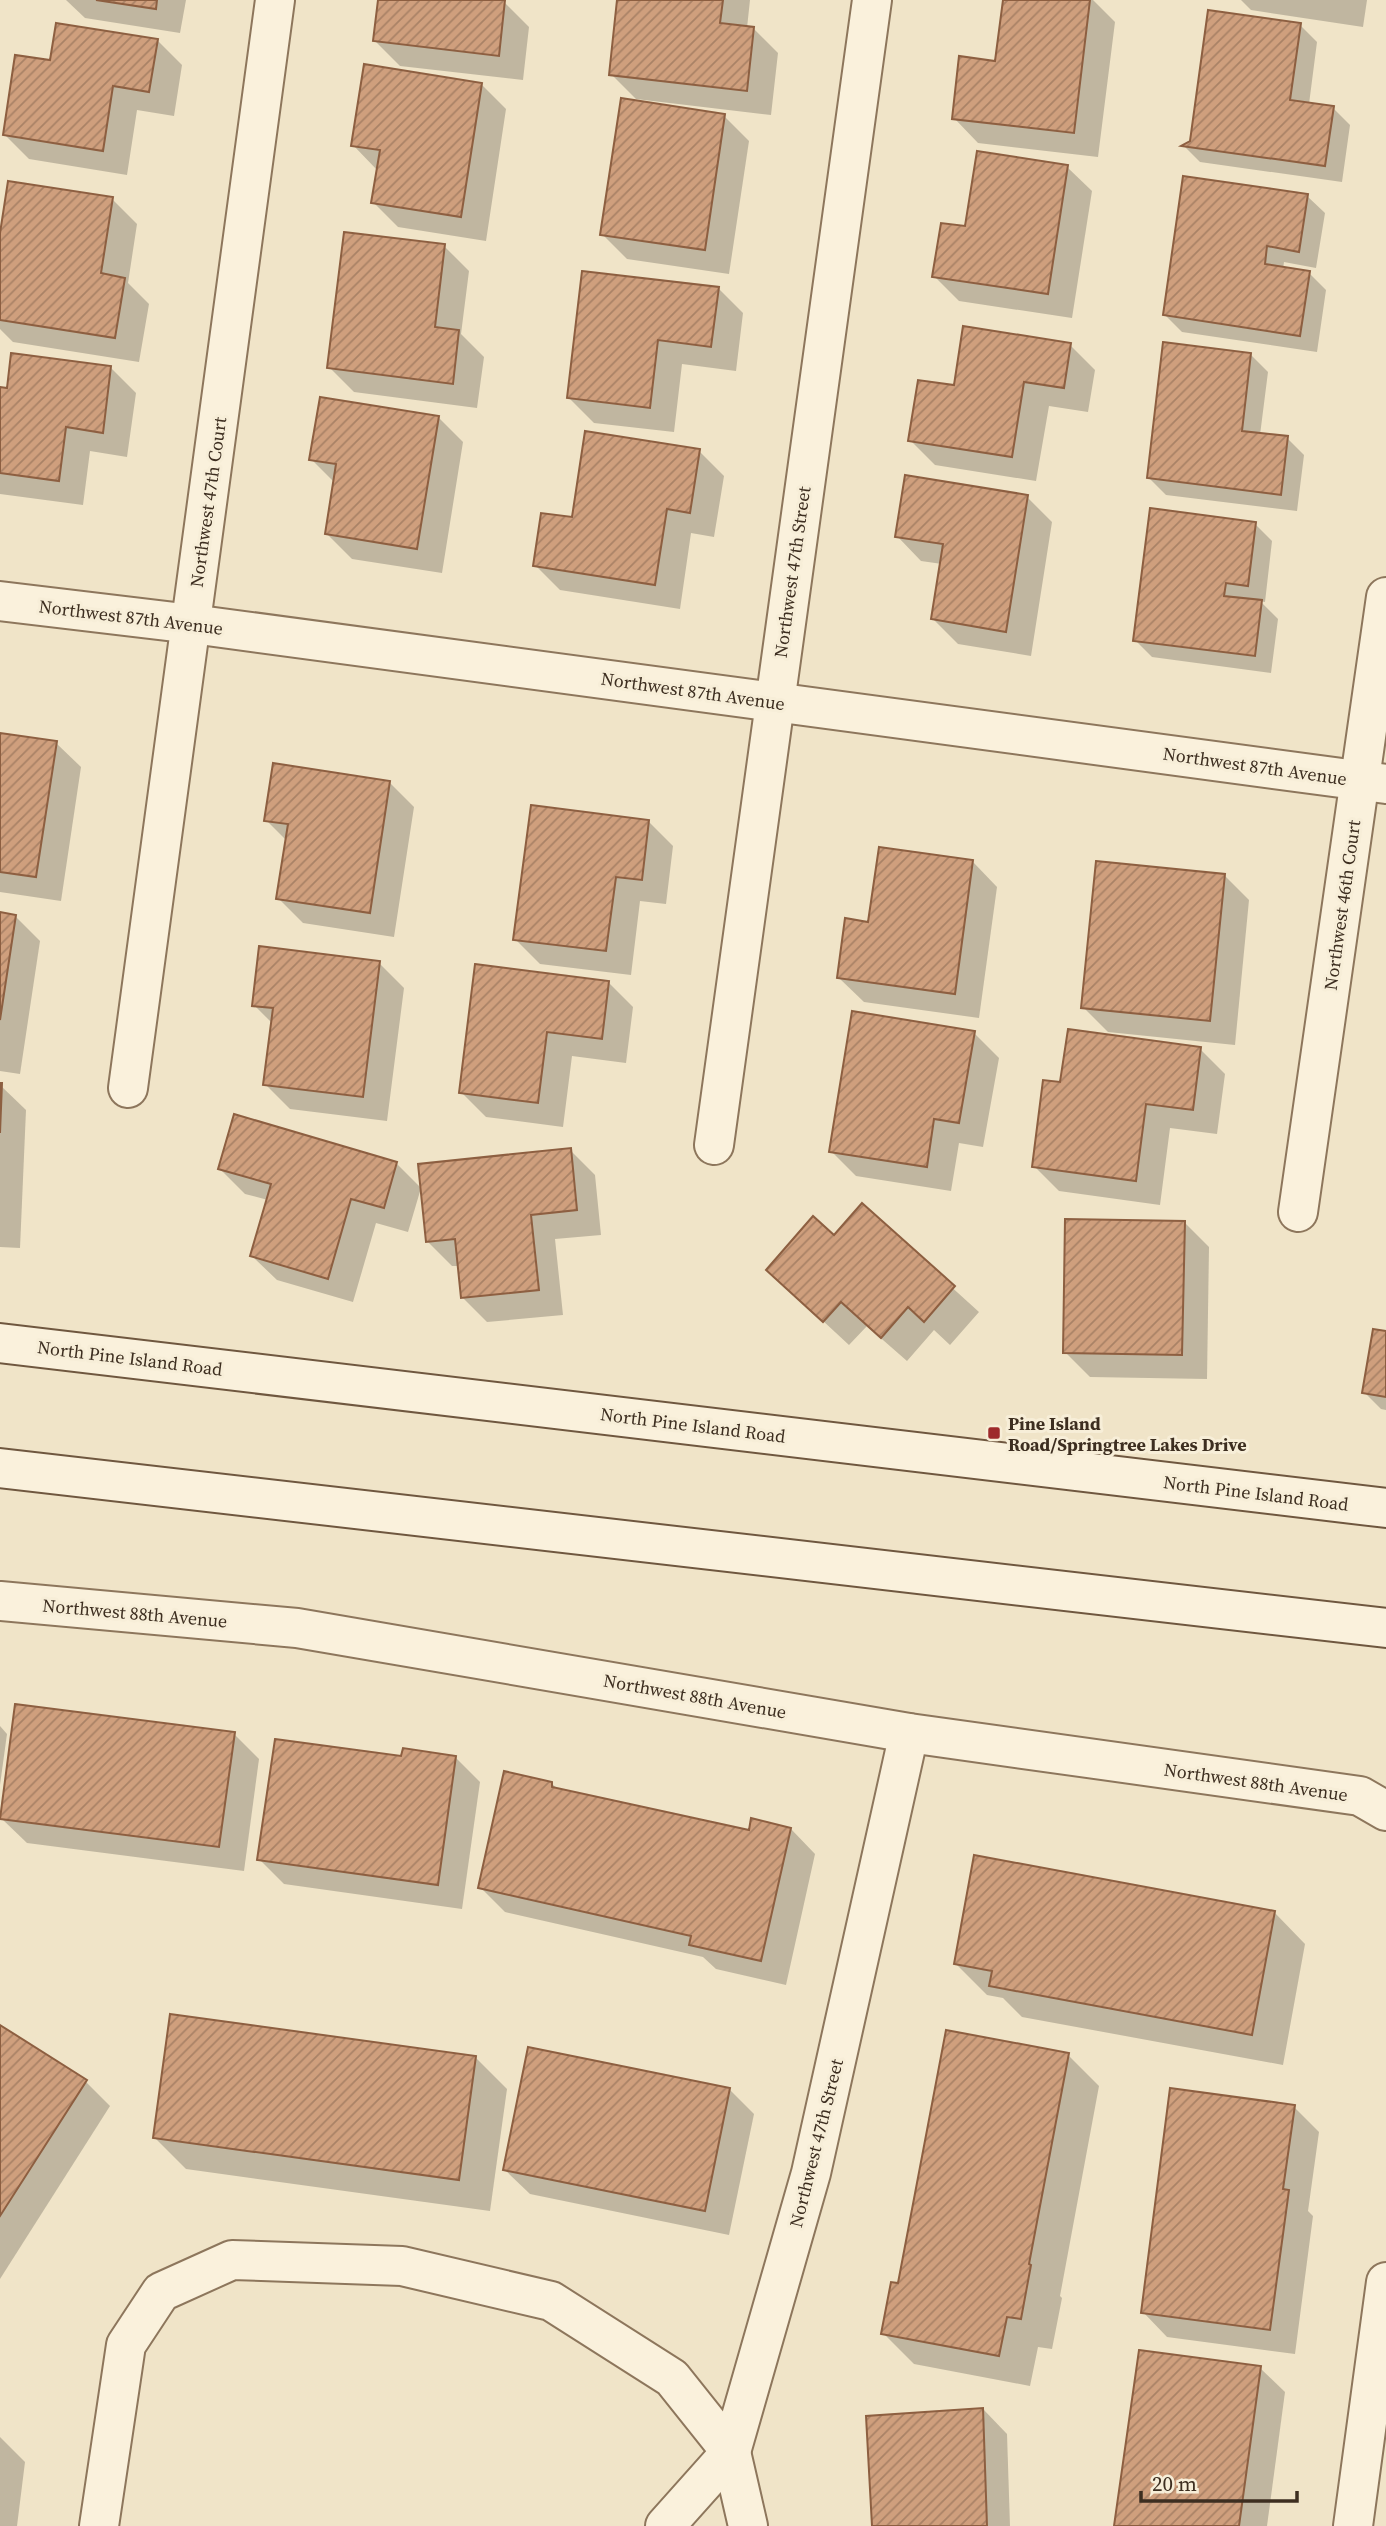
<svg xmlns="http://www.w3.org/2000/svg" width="1386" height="2526" font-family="'Source Serif 4',serif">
  <defs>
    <pattern id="building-hatch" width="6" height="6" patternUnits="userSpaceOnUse" patternTransform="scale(1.75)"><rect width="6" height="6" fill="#cf9f7d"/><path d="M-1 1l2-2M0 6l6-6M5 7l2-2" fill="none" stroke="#a98266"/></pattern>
  </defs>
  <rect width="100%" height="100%" fill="#f0e4c8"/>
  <!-- shadow -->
  <g fill="#0003">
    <path d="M66,0H186L180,33L85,18Z"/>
    <path d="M380,0H505V3L529,27L523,80L400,66L375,41Z"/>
    <path d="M619,0H750L747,28H753L778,53L771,115L636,99L611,74Z"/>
    <path d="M1004,0H1093L1115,22L1098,157L978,143L954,118L997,63Z"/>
    <path d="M1241,0H1367L1363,27L1251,10Z"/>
    <path d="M1300,25L1317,42L1309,104L1333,108L1350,125L1342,182L1200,162L1184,146L1191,143Z"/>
    <path d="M157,40L182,65L174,116L137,110L127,175L29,159L4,134L51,62Z"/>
    <path d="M481,84L506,109L486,241L398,227L373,202L378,171L353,145Z"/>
    <path d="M724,116L749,141L729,274L627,259L602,234Z"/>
    <path d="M1067,167L1092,191L1072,318L959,301L934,276L967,228Z"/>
    <path d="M1307,196L1325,213L1316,268L1284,262L1283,269L1309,273L1326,290L1317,352L1182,332L1165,315Z"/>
    <path d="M112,199L137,224L128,283L149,304L139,362L13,342L0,329V244Z"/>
    <path d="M444,246L469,271L461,334L484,357L477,408L354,392L329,367Z"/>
    <path d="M718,288L743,313L736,371L682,364L674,432L594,423L569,398Z"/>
    <path d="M1070,345L1095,370L1088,412L1049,406L1036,481L935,465L910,440L956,387Z"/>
    <path d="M1250,354L1268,372L1260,435L1287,438L1304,455L1297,511L1166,495L1149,478Z"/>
    <path d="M111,368L136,393L127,457L90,451L83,505L0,494V389L8,390Z"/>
    <path d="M438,417L463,442L442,573L352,559L327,534L335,483L311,459Z"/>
    <path d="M699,451L724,476L714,537L691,533L680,609L560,590L535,565L573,519Z"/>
    <path d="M1027,497L1052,522L1031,656L958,644L933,619L942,564L921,561L897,536Z"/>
    <path d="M1255,524L1272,541L1265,602L1260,601L1278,619L1271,673L1152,657L1135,640Z"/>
    <path d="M0,734L56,743L81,767L61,901L0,892Z"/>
    <path d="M389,782L414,807L394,937L303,923L278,898L287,841L266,820Z"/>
    <path d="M648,821L673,846L666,904L640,901L631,975L540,964L515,939Z"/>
    <path d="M973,862L997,887L979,1018L864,1002L839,978L870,924Z"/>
    <path d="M1224,875L1249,900L1235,1045L1108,1032L1083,1007Z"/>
    <path d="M0,914L15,916L40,941L20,1074L0,1071Z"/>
    <path d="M379,963L404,988L387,1121L290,1109L265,1084L273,1024L254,1005Z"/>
    <path d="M608,982L633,1007L626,1063L572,1056L563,1127L486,1117L461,1092Z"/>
    <path d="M974,1033L999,1058L983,1147L959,1143L951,1191L856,1176L831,1151Z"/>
    <path d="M1200,1049L1225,1074L1217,1134L1170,1128L1160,1205L1059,1191L1034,1166L1062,1084Z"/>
    <path d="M0,1085L26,1110L20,1248L0,1247Z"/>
    <path d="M570,1150L595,1175L601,1235L555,1239L563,1315L487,1322L462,1297L459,1266H452L428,1242Z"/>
    <path d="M396,1163L421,1188L408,1232L376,1223L353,1302L277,1280L252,1256L268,1200L245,1194L220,1169Z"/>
    <path d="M862,1206L979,1312L950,1345L934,1330L907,1361L867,1326L849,1345L768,1270L834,1237Z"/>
    <path d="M1184,1222L1209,1247L1207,1379L1090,1377L1065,1352Z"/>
    <path d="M1386,1333V1410L1381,1409L1364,1392Z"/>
    <path d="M0,1726L7,1734L0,1785Z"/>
    <path d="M234,1734L259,1759L244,1871L27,1843L2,1819Z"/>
    <path d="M455,1757L480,1782L462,1909L284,1884L259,1859L403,1758Z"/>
    <path d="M551,1783L559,1790L750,1832L791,1829L815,1854L786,1985L716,1969L703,1957L505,1912L480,1887Z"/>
    <path d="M1274,1912L1305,1944L1283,2065L1022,2017L1003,1998L987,1995L956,1964Z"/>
    <path d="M0,2027L86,2082L110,2106L0,2279Z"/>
    <path d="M1068,2055L1099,2086L1060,2296L1062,2298L1052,2349L1038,2347L1030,2386L914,2364L883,2333L899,2285Z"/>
    <path d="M476,2058L507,2089L490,2211L186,2169L155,2138Z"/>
    <path d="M729,2089L754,2114L729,2235L530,2194L505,2170Z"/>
    <path d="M1294,2107L1319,2132L1308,2211L1313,2216L1295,2354L1167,2337L1143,2312Z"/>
    <path d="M1260,2368L1285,2392L1267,2526H1116Z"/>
    <path d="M983,2409L1007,2434L1010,2526H874Z"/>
    <path d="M0,2437L25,2462L17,2526H0Z"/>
  </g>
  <!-- building -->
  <g fill="url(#building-hatch)" stroke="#8d5f41" stroke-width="2">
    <path d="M96,0H157L156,9Z"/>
    <path d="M378,0H505L499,56L373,41Z"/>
    <path d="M617,0H723L720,23L754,27L747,91L609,75Z"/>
    <path d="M1003,0H1090L1074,133L952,119L959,56L995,61Z"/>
    <path d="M1208,10L1301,23L1290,100L1334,106L1325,166L1181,146L1190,141Z"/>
    <path d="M56,23L158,39L149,92L113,86L103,151L3,135L15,55L50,60Z"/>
    <path d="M364,64L482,83L461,217L371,203L380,150L351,146Z"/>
    <path d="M621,98L725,114L705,250L600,235Z"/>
    <path d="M977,151L1068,165L1048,294L932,277L941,223L965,226Z"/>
    <path d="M1183,176L1308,194L1299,252L1267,246L1265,264L1310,271L1300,336L1163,315Z"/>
    <path d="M8,181L113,197L101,273L125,278L115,338L0,320V233Z"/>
    <path d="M344,232L445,244L435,327L459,330L453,384L327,368Z"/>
    <path d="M582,271L719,287L711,347L658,340L650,408L567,398Z"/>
    <path d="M963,326L1071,343L1064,388L1024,382L1012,457L908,441L918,380L954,385Z"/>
    <path d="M1163,342L1251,353L1242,431L1288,436L1281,495L1147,478Z"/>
    <path d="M11,353L111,366L103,433L66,427L59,481L0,473V387L7,388Z"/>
    <path d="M320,397L439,416L417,549L325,534L336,464L309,460Z"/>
    <path d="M585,431L700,449L690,513L667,509L655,585L533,566L541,513L572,517Z"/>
    <path d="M905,475L1028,495L1006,632L931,619L943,544L895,537Z"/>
    <path d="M1150,508L1256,522L1248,586L1226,583L1224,596L1262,600L1255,656L1133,641Z"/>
    <path d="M0,733L57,741L36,877L0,872Z"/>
    <path d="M273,763L390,781L370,913L276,899L288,824L264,821Z"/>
    <path d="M531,805L649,820L642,880L616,877L606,951L513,940Z"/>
    <path d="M879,847L973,860L955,994L837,978L845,918L868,922Z"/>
    <path d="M1096,861L1225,874L1210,1021L1081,1008Z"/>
    <path d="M0,912L16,915L0,1020Z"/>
    <path d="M259,946L380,961L363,1097L263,1085L273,1008L252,1006Z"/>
    <path d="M475,964L609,981L602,1039L547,1032L538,1103L459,1093Z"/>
    <path d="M852,1011L975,1031L959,1123L934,1119L927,1167L829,1152Z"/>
    <path d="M1068,1029L1201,1047L1193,1110L1146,1104L1136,1181L1032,1167L1043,1080L1060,1082Z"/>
    <path d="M0,1083H2L0,1133Z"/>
    <path d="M234,1114L397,1162L384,1208L351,1199L328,1279L250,1256L271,1184L218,1169Z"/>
    <path d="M571,1148L577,1210L531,1215L539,1290L461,1298L455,1239L426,1242L418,1164Z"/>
    <path d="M862,1203L955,1286L924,1322L908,1307L881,1338L841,1302L823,1322L766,1270L813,1216L834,1235Z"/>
    <path d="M1065,1219L1185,1221L1182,1355L1063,1353Z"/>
    <path d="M1373,1329L1386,1331V1397L1362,1393Z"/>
    <path d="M15,1704L235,1732L219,1847L0,1819Z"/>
    <path d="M275,1739L401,1756L403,1748L456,1756L438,1885L257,1860Z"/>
    <path d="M504,1771L552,1782V1787L749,1830L751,1818L791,1828L761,1961L689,1945L691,1936L478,1888Z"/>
    <path d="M974,1855L1275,1911L1252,2035L989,1986L992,1971L954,1964Z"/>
    <path d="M170,2014L476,2056L459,2180L153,2138Z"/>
    <path d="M0,2025L87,2080L0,2216Z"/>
    <path d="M946,2030L1069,2053L1029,2264L1031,2265L1021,2319L1007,2317L999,2356L881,2334L891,2282L898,2283Z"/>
    <path d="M528,2047L730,2088L705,2211L503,2170Z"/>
    <path d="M1170,2088L1295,2105L1283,2189L1289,2190L1270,2330L1141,2313Z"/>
    <path d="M1139,2350L1261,2366L1239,2526H1114Z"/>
    <path d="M983,2408L987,2526H872L866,2416Z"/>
  </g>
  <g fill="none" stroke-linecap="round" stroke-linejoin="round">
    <!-- street casing -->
    <g stroke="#8d765c" stroke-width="42">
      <g id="street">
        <path d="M0,601L192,624L1386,784"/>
        <path d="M128,1088L275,0"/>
        <path d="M714,1145L872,0"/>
        <path d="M1298,1212L1386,597"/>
        <path d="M0,1601L297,1628L909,1733L1360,1796L1386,1811"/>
        <path d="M99,2526L126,2345L161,2292L232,2260L402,2266L551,2301L672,2378L731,2452L748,2526"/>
        <path d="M665,2526L731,2452L811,2173L909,1733"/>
        <path d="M1353,2526L1386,2282"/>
      </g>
    </g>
    <!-- secondary casing -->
    <g stroke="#6f573f" stroke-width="42">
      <g id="secondary">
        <path d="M0,1343L1386,1508"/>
        <path d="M0,1468L1386,1628"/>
      </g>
    </g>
    <!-- street -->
    <use href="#street" stroke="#faf1dc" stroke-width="38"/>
    <!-- secondary -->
    <use href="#secondary" stroke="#faf1dc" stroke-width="38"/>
  </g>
  <!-- markers -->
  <rect fill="#9e2a2b" stroke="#f7eed8" stroke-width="2.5" x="987" y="1426" width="14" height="14" rx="3.5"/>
  <g text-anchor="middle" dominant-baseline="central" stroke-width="6" stroke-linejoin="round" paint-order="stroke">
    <!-- street labels -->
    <g font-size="18" fill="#3d2e20" stroke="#f7eed8">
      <text transform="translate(208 502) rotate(-82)">Northwest 47th Court</text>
      <text transform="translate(792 572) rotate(-82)">Northwest 47th Street</text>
      <text transform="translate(131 617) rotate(7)">Northwest 87th Avenue</text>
      <text transform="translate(693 691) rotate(8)">Northwest 87th Avenue</text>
      <text transform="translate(1255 766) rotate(8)">Northwest 87th Avenue</text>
      <text transform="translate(1342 905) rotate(-82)">Northwest 46th Court</text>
      <text transform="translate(130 1358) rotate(7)">North Pine Island Road</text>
      <text transform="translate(693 1425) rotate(7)">North Pine Island Road</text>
      <text transform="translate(1256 1493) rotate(7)">North Pine Island Road</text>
      <text transform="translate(135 1613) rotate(5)">Northwest 88th Avenue</text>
      <text transform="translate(695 1696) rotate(10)">Northwest 88th Avenue</text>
      <text transform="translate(1256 1782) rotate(8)">Northwest 88th Avenue</text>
      <text transform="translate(816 2143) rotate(-76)">Northwest 47th Street</text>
    </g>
    <!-- poi labels -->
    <g font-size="18" font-weight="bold" fill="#3d2e20" stroke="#f7eed8" text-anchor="start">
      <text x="1008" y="1423">Pine Island<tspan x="1008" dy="21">Road/Springtree Lakes Drive</tspan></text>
    </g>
  </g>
  <!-- scale -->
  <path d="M1141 2491v10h156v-10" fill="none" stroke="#3d2e20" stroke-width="3.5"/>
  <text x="1152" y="2491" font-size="21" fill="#3d2e20" stroke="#f7eed8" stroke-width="5" paint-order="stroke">20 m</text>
</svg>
